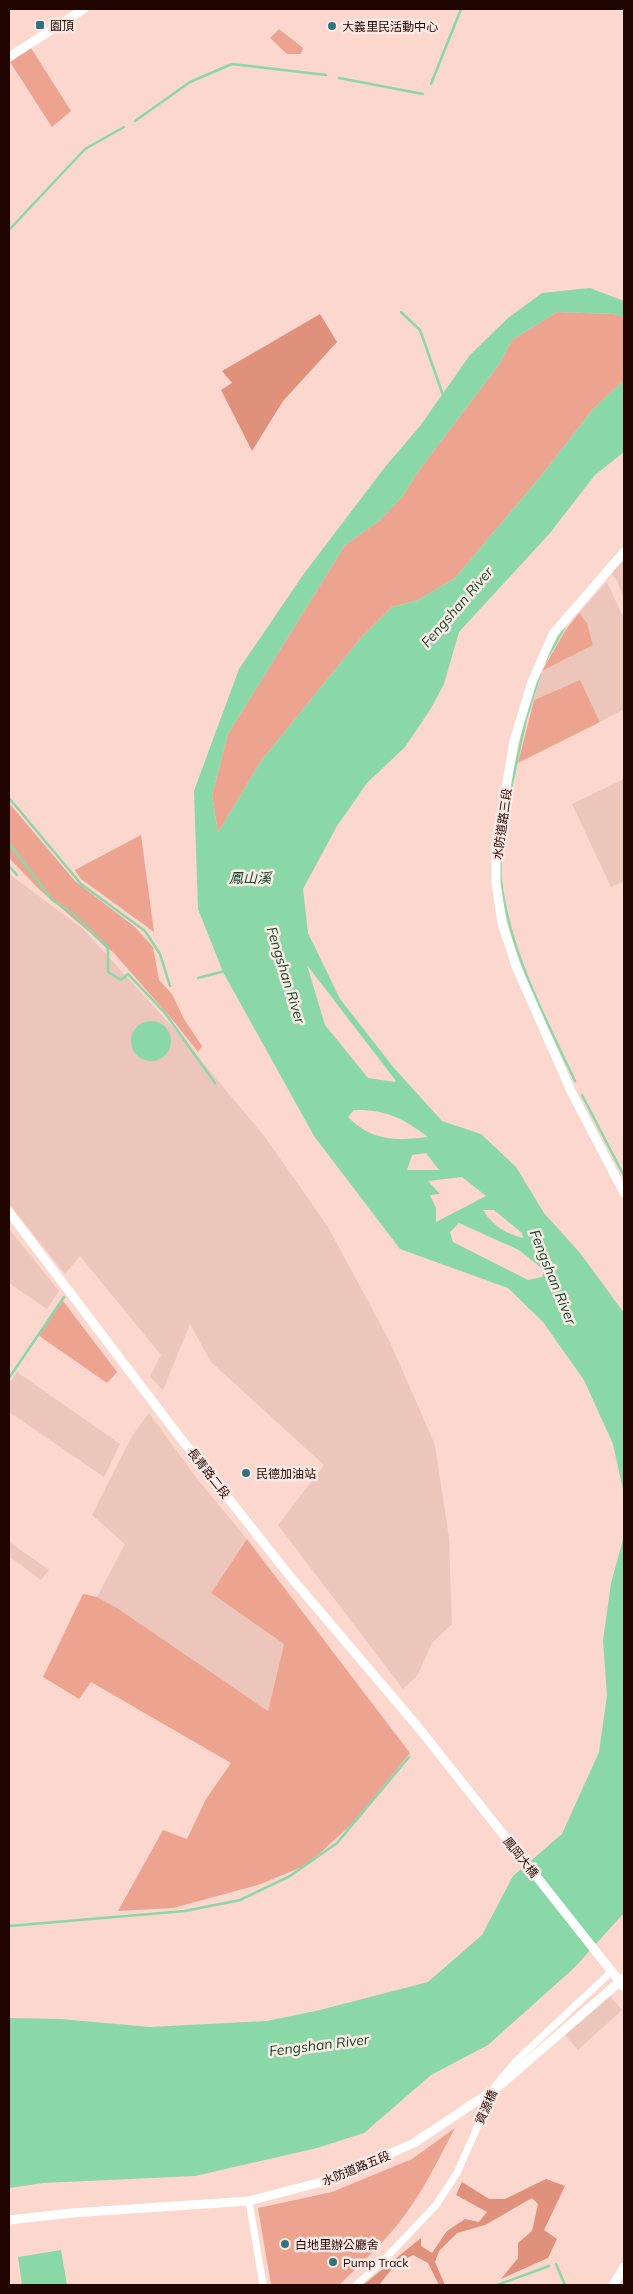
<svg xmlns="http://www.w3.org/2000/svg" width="633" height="2294" font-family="Mulish,'Noto Sans TC',sans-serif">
  <rect width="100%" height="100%" fill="#fbd7cd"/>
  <!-- built -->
  <g fill="#ecc6bb">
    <path d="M624,557V599L617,580L610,573Z"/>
    <path d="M607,582L624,619V709L600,722L580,680L534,700L542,671L593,645L587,623L579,613Z"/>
    <path d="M624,779V881L611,887L572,804Z"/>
    <path d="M9,874L83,929L178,1033L265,1137L328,1227L390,1342L435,1445L449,1538L452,1624L432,1643L417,1676L403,1689L278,1525L324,1465L211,1362L190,1324L163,1390L150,1377L161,1355L80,1256L65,1274L9,1204Z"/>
    <path d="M9,1229L59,1291L47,1309L9,1283Z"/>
    <path d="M17,1372L120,1444L104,1477L9,1412V1384Z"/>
    <path d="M149,1413L198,1480L247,1539L211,1593L284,1644L268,1711L117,1608L97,1597L125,1544L92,1515L132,1436Z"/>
    <path d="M9,1542L49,1570L41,1580L9,1556Z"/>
    <path d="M609,1995L622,2010L578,2050L565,2035Z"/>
  </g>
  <!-- green -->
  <g fill="#eca491">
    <path d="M279,29L303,48L301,54H287L270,38Z"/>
    <path d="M31,48L71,111L52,127L10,62Z"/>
    <path d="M557,312L614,314L624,317V380L593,409L541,476L455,578L418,600L392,607L360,639L261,761L218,833L212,795L228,734L345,545L379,521L402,497L420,469L500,363L512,340Z"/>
    <path d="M579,613L587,623L593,645L542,671L565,631Z"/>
    <path d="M580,680L600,722L518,763L534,700Z"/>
    <path d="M9,803L75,881L135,927L153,947L159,980L172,994L184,1019L202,1046L198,1052L176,1024L114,953L40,890L9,858Z"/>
    <path d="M141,835L154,932L81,879L75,870Z"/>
    <path d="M63,1301L117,1372L107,1383L38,1335Z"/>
    <path d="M247,1539L410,1753L354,1822L307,1865L258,1885L173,1908L118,1911L163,1830L187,1839L206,1799L231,1763L91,1682L79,1699L43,1677L83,1594L97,1597L117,1608L268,1711L284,1644L211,1593Z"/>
    <path d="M455,2128C440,2156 426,2186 407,2212C388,2239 363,2262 339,2285H271L258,2208L332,2192L412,2159Z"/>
  </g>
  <!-- forest -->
  <g fill="#e0917b">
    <path d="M320,314L337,342L283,401L252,451L221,390L232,383L222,371Z"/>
    <path d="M546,2179L565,2186L544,2230L557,2239L548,2258L501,2279L518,2258V2243L532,2231L538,2204L532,2198L485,2225L457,2233L439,2251L435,2262L445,2285H439L428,2263L413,2255L395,2265L379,2285H363L421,2238V2246L432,2253L447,2231L465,2219L479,2222L487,2212L456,2195L462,2182L489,2199H505Z"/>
  </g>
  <!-- water -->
  <g fill="#8ad7a7" fill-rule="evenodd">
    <path d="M590,288L624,301V317L614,314L557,312L512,340L500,363L420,469L402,497L379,521L345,545L228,734L212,795L218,833L261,761L360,639L392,607L418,600L455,578L541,476L593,409L624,380V452L595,475L550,533L459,632L444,684L430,710L405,747L367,783L337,826L303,889L308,933L340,999L394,1068L442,1121L481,1134L516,1167L544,1213L580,1253L624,1313V1494L613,1444L584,1380L543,1322L508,1288L400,1249L314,1136L223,972L198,909L194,791L239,669L303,575L385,467L420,426L470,355L508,318L542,293ZM307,965L396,1081L395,1082L368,1078L325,1025ZM354,1110C385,1109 403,1118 428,1137C397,1141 371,1141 348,1117ZM426,1153L439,1170H407L412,1155ZM462,1177L486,1196L436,1222V1208L430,1195L440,1194L428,1181ZM494,1210L522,1233L523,1238C506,1234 492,1225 483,1210ZM459,1223L519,1250L544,1270L542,1277L528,1280L453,1242L450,1232Z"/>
    <circle cx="151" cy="1041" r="20"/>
    <path d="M624,1536V1913L574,1968L488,2045L431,2075L364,2133L317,2148L195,2176L43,2183L9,2188V2018L60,2019L150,2027L267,2021L320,2010L428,1982L482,1935L513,1876L562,1834L599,1752L607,1695L603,1641L611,1583Z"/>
    <path d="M61,2250L67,2285H22L18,2257Z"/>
  </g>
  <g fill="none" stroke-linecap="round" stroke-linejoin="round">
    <!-- stream -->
    <g stroke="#8ad7a7" stroke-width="2.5">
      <path d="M339,78L423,94"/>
      <path d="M431,84L461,9"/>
      <path d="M135,121L190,82L232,64L326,75"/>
      <path d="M9,230L85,149L124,127"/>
      <path d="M401,312L420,330L443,395"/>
      <path d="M545,662L564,628"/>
      <path d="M509,797L526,719L540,674"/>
      <path d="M9,798L81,884L145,931L160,954L170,986"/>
      <path d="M502,836C502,851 499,868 501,882C510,952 545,1018 575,1081"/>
      <path d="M9,843L52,900L71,912L108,948V972L121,980L128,974L165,1013L215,1083"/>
      <path d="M9,866L17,875"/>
      <path d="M198,978L225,971"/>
      <path d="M582,1095L624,1176"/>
      <path d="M9,1378L64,1297"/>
      <path d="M9,1926L185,1911L240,1900L290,1876L337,1843L409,1757"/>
      <path d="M556,2264L565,2285"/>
      <path d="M497,2285L549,2266"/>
    </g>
    <!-- minor -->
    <g stroke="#fff" stroke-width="7">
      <path d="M249,2201L263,2285"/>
      <path d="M356,2285L384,2260L436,2205L457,2173L496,2085L516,2061L612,1971"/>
    </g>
    <!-- tertiary -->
    <g stroke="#fff" stroke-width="9">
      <path d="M9,57L84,9"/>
      <path d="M624,552L553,634L532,682L514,741L496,847V883L502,923L516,966L571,1091L624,1193"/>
      <path d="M9,1212L175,1431L289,1575L418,1727L624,1987"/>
      <path d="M9,2220L72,2213L249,2201L333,2179L414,2143L498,2087L624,1978"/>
      <path d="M613,2285L624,2267"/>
    </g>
  </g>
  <!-- markers -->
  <g fill="#2f7383" stroke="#fbe9e4" stroke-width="2">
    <rect x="35" y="20" width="10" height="10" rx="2.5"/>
    <circle cx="332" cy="26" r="5"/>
    <circle cx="246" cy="1473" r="5"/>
    <circle cx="285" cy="2244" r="5"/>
    <circle cx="333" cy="2262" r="5"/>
  </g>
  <g text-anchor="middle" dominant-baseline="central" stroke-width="5" stroke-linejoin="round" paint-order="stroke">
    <!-- poi labels -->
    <g font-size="12" fill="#210501" stroke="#fbe9e4" text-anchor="start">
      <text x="50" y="25">園頂</text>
      <text x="342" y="26">大義里民活動中心</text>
      <text x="256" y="1473">民德加油站</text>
      <text x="295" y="2244">白地里辦公廳舍</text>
      <text x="343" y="2262">Pump Track</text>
    </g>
    <!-- street labels -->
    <g font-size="12" fill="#210501" stroke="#fbe9e4">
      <text transform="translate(502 824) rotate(-82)">水防道路三段</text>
      <text transform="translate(209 1473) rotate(52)">長青路二段</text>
      <text transform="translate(521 1857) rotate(51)">鳳岡大橋</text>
      <text transform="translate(486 2107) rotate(-66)">資源橋</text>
      <text transform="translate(356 2168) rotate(-22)">水防道路五段</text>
    </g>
    <!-- water labels -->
    <g font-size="14" font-style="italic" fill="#0d492a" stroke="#fbe9e4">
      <text transform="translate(457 607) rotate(-49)">Fengshan River</text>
      <text x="250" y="878">鳳山溪</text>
      <text transform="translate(286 975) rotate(73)">Fengshan River</text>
      <text transform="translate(553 1277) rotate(68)">Fengshan River</text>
      <text transform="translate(319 2045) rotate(-7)">Fengshan River</text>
    </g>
  </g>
  <!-- border -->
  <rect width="633" height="2294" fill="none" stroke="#210501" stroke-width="20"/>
</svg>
